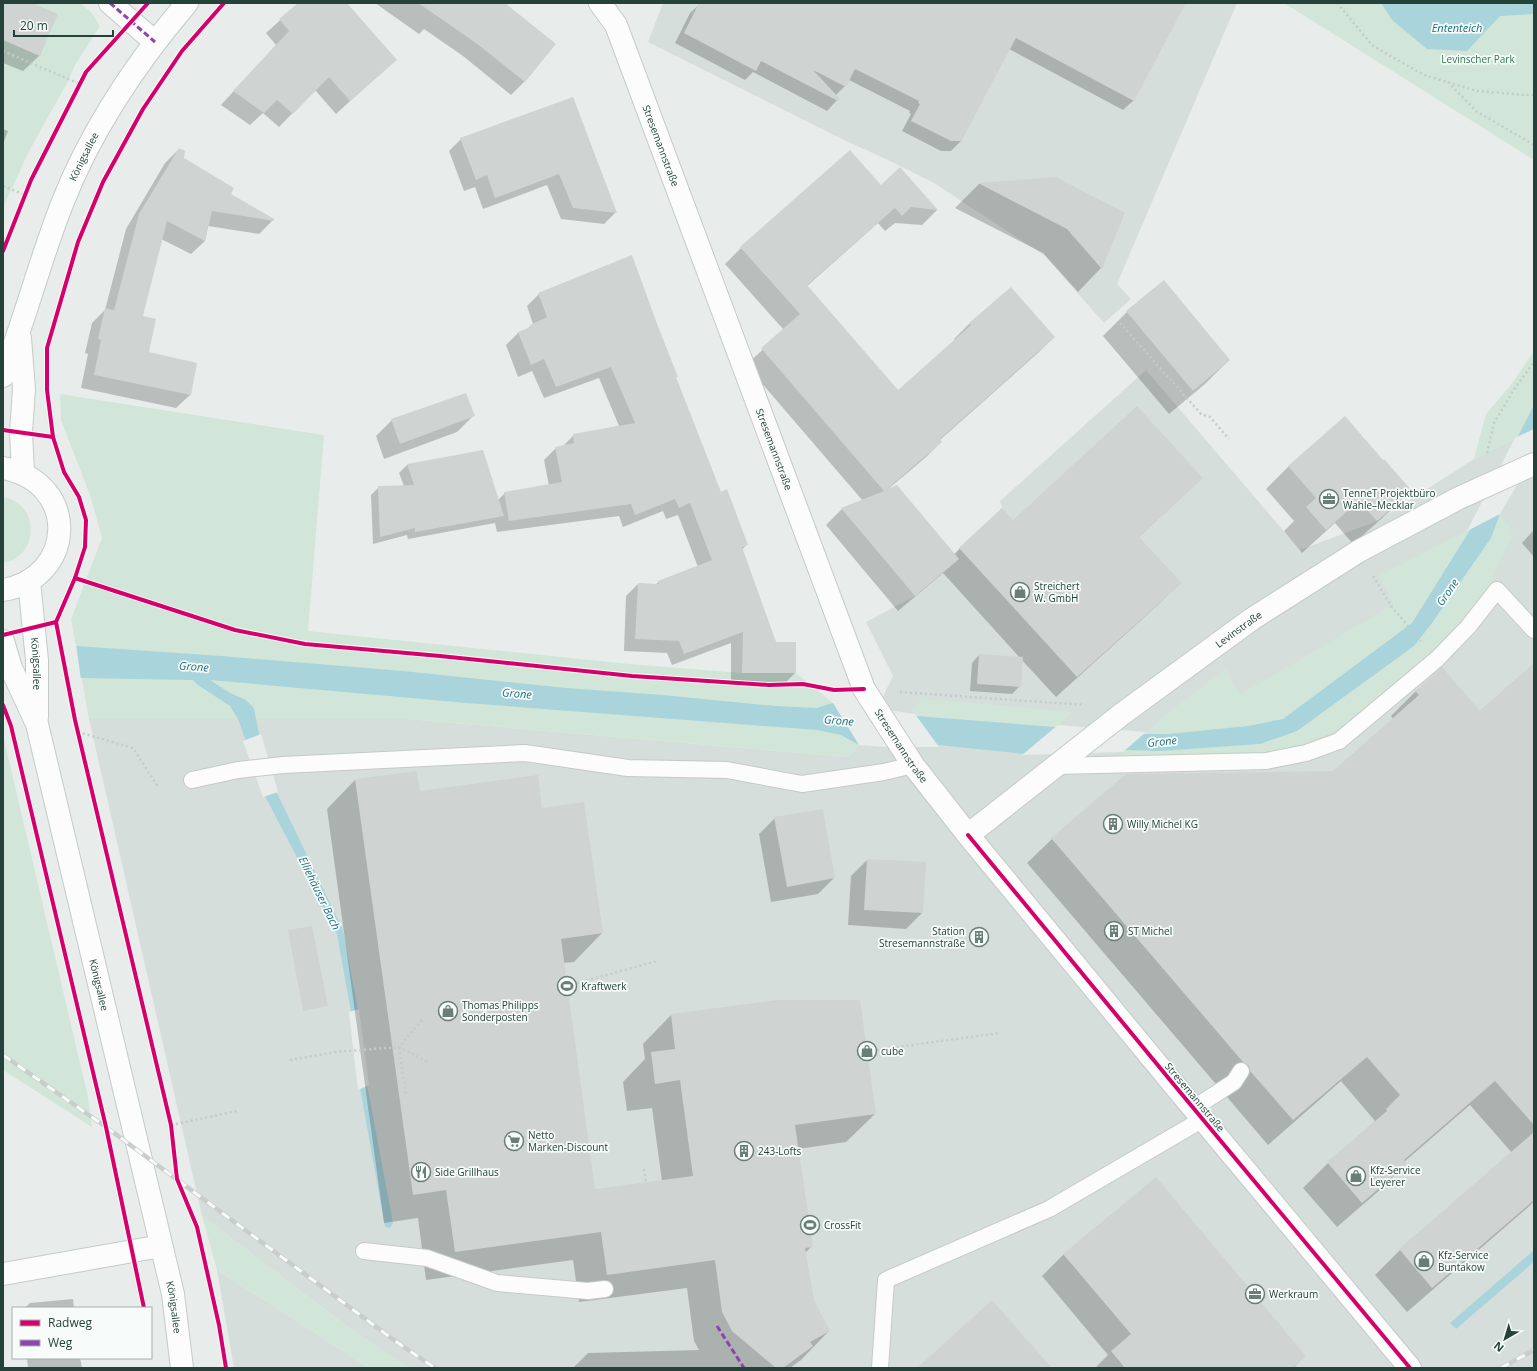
<svg xmlns="http://www.w3.org/2000/svg" width="1537" height="1371" font-family="'Open Sans',sans-serif">
  <rect width="100%" height="100%" fill="#e8edeb"/>
  <!-- built -->
  <g fill="#d6dedb">
    <path d="M663,3H1237L1117,284L1131,299L1104,323L1045,256L934,183L890,161L846,141L648,42Z"/>
    <path d="M1146,370L1300,550L1377,521L1474,459L1534,429V1368H408L348,1327L202,1216L89,719H408L848,757L859,745L893,676L866,622L915,596L952,564L959,548L1002,508L1000,501Z"/>
    <path d="M217,1270L370,1368H234Z"/>
  </g>
  <!-- green -->
  <g fill="#d1e6d8">
    <path d="M3,3H80L91,12L100,26L75,65L67,83L28,153L3,208Z"/>
    <path d="M1284,3H1534V160Z"/>
    <path d="M1534,351V429L1474,459L1486,414L1510,386Z"/>
    <path d="M60,394L324,435L308,631L629,664L742,673H796L833,703L859,745L848,757L408,719H89L71,619L102,538L90,495L61,420Z"/>
    <path d="M3,497C40,503 40,556 3,563Z"/>
    <path d="M1500,514L1513,533L1489,586L1461,622L1430,655L1334,732L1301,745L1268,753L1116,759L1164,716L1225,669L1240,695L1394,604L1379,576Z"/>
    <path d="M923,699L1073,712L1056,727L916,716L912,710Z"/>
    <path d="M3,735L88,1097L92,1127L3,1070Z"/>
    <path d="M202,1216L348,1327L408,1368H370L217,1270Z"/>
  </g>
  <!-- water -->
  <g fill="#a9d4db">
    <path d="M1381,3H1534V14L1500,16L1467,51L1427,49L1392,20Z"/>
    <path d="M1534,405V457L1500,514L1491,538L1432,623L1414,646L1297,731L1260,744L1160,751L1125,750L1024,754L938,745H859L841,735L817,730L467,703L210,680L230,693L246,700L254,708L259,734L277,793L343,930L358,1010L367,1085L393,1223L390,1228L385,1227L360,1088L351,1012L337,934L266,798L238,719L230,706L198,685L193,680L81,678L3,656L77,646L221,656L403,671L566,688L663,695L775,706L816,708L833,703L916,716L1144,734H1169L1248,726L1283,719L1412,623L1470,530Z"/>
    <path d="M1534,1250V1262L1456,1329L1450,1323Z"/>
  </g>
  <!-- pier -->
  <g fill="#e8edeb">
    <path d="M1534,429V457L1500,514L1467,531L1515,438Z"/>
    <path d="M76,644L81,680L3,695V654Z"/>
    <path d="M833,703L861,706L915,714L939,747H887L859,745Z"/>
    <path d="M1058,725L1146,732L1123,752L1022,755Z"/>
    <path d="M261,734L278,792L263,797L243,741Z"/>
    <path d="M359,1009L369,1085L358,1090L349,1012Z"/>
  </g>
  <!-- shadow -->
  <g fill="#0003">
    <path d="M3,3H30L40,55L23,71L3,63Z"/>
    <path d="M299,3H345L395,60L336,114L315,90L279,127L263,113L250,125L221,105L276,45L266,33Z"/>
    <path d="M375,3H502L554,44L524,82L511,95L463,56L424,29L419,34Z"/>
    <path d="M1185,3L1133,101L1123,110L1009,49L961,141L951,151H941L902,131L911,114L909,113L910,111L849,80L845,86L835,96L838,99L827,111L753,72L745,80L675,43L690,13L700,4Z"/>
    <path d="M573,98L616,212L604,224L561,219L547,185L483,209L475,187L464,191L449,151L461,139Z"/>
    <path d="M3,129L8,131L3,144Z"/>
    <path d="M179,149L182,159L230,194L273,220L259,234L208,226L205,241L191,254L161,239L141,317L148,353L196,364L190,395L176,408L81,388L88,354L85,353L92,323L105,310L126,229L165,163Z"/>
    <path d="M850,151L881,186L900,169L937,210L922,225L895,223L885,231L878,223L807,286L898,391L955,340L954,339L970,323L1054,337L1038,353L940,440L941,442L925,458L887,490L954,554L1002,510L1013,522L1202,478L1138,538L1180,583L1160,603L1056,697L1021,659L1020,686L1012,694L970,691L972,663L979,655L1020,658L943,573L898,611L826,525L842,509L863,501L746,365L784,330L725,264L741,248Z"/>
    <path d="M1056,178L1101,268L1078,292L1043,253L955,208L979,184Z"/>
    <path d="M539,294L677,376L675,378L720,493L747,544L742,550L776,643L795,673L783,685H731V643L672,665L667,653L624,651L626,596L638,584H656L659,582L698,567L678,515L666,519L663,511L623,527L619,516L497,532L495,523L408,539L407,535L373,544L371,495L379,487L404,486L399,473L407,465L482,451L498,500L505,493L549,486L544,460L556,448L562,447L574,435L619,426L599,378L544,398L532,371L518,377L506,345L518,333L526,330L533,324L527,306Z"/>
    <path d="M1127,312L1229,360L1205,384L1169,414L1103,336Z"/>
    <path d="M473,416L457,432L384,459L376,436L392,420Z"/>
    <path d="M1383,461L1411,490L1388,513L1353,544L1335,523L1302,553L1284,531L1294,521L1266,489L1289,466Z"/>
    <path d="M1534,530V557L1522,543Z"/>
    <path d="M1534,664V1202L1407,1312L1375,1275L1400,1250L1512,1153L1470,1105L1404,1162L1406,1164L1381,1189L1337,1227L1303,1188L1328,1163L1375,1121L1341,1081L1268,1145L1027,863L1052,839L1333,772L1393,719L1391,716L1416,691L1479,712Z"/>
    <path d="M355,780L419,793L541,809L602,933L574,962L563,963L594,1190L662,1181L652,1108L627,1111L623,1082L645,1059L643,1044L671,1015L875,1114L846,1142L798,1149L812,1246L805,1253L813,1300L829,1331L801,1360L790,1368H573L588,1353L699,1350L694,1341L687,1288L579,1302L573,1260L426,1280L418,1218L384,1223L327,809Z"/>
    <path d="M775,818L834,878L818,894L771,902L759,834Z"/>
    <path d="M867,860L925,863L922,913L906,929L848,925L851,876Z"/>
    <path d="M1064,1254L1305,1356L1293,1368H1095L1108,1355L1042,1276Z"/>
    <path d="M73,1299L74,1308H25L30,1303Z"/>
    <path d="M27,1358H80L82,1368H28Z"/>
    <path d="M119,1367V1368H99Z"/>
  </g>
  <!-- building -->
  <g fill="#cfd4d2">
    <path d="M3,3H32L58,14L40,56L3,40Z"/>
    <path d="M298,3H347L397,60L350,101L329,77L293,114L277,100L264,113L233,91L289,31L279,19Z"/>
    <path d="M418,3H505L556,44L525,82L476,43Z"/>
    <path d="M699,3H1186L1134,101L1016,38L961,141H951L911,121L920,104L918,103L919,101L855,69L846,87L813,70L840,99L838,101L761,61L756,71L684,33Z"/>
    <path d="M573,97L617,213L573,208L559,174L495,198L487,175L476,180L460,138Z"/>
    <path d="M179,148L185,151L184,158L234,188L231,194L274,219V221L212,211L205,241L167,221L143,316L156,319L149,352L197,363L191,395L94,375L101,340L98,339L105,308L114,310L139,214Z"/>
    <path d="M850,150L881,185L900,167L938,210L911,207L902,216L895,208L807,285L898,390L971,325L969,323L1011,287L1055,337L940,439L942,442L886,490L897,485L959,559L915,596L841,508L884,491L761,348L800,314L740,247Z"/>
    <path d="M1056,177L1125,213L1102,269L1067,229L978,183Z"/>
    <path d="M632,255L659,329L678,377H676L721,492L727,489L748,545L742,547L776,642H796V673H742L743,632L684,654L679,641L635,639L638,583L659,584L658,581L712,560L690,503L679,508L675,499L635,515L631,504L509,521L504,492L562,482L555,447L574,443L573,434L635,423L611,367L556,387L544,359L531,365L518,332L531,327L530,325L547,317L538,293Z"/>
    <path d="M1164,280L1230,360L1193,391L1126,311Z"/>
    <path d="M466,393L475,416L400,444L391,419Z"/>
    <path d="M1137,406L1203,478L1139,537L1182,583L1077,677L959,548L1002,508L1013,520Z"/>
    <path d="M1345,416L1383,460L1384,459L1412,491L1377,521L1359,501L1326,530L1306,507L1316,498L1288,466Z"/>
    <path d="M483,450L504,516L415,532V528L380,537L378,486L414,485L407,464Z"/>
    <path d="M979,654L1023,657L1021,687L977,684Z"/>
    <path d="M1534,663V1125L1495,1081L1404,1160L1407,1164L1362,1203L1327,1162L1387,1111L1386,1109L1400,1095L1367,1057L1293,1120L1250,1071L1249,1066L1243,1062L1051,838L1126,774L1333,771L1419,695L1415,691L1442,667L1480,711Z"/>
    <path d="M417,771L420,791L538,775L542,808L584,802L603,933L561,939L595,1189L693,1176L680,1080L655,1084L651,1052L675,1049L671,1014L777,1000H860L876,1114L795,1125L813,1247L805,1248L814,1300L830,1331L810,1342L813,1346L783,1368H776L732,1331L722,1312L715,1260L607,1275L601,1232L455,1252L446,1190L413,1195L355,779Z"/>
    <path d="M823,809L835,878L787,887L774,817Z"/>
    <path d="M867,859L926,862L923,913L864,910Z"/>
    <path d="M312,926L328,1006L303,1011L288,930Z"/>
    <path d="M1534,1132V1200L1432,1288L1399,1249Z"/>
    <path d="M1156,1177L1306,1356L1292,1368H1125L1111,1351L1131,1334L1063,1254Z"/>
    <path d="M992,1300L1052,1368H917Z"/>
  </g>
  <g fill="none" stroke-linecap="round" stroke-linejoin="round">
    <!-- lane casing -->
    <g stroke="#c5cac8" stroke-width="18">
      <g id="lane">
        <path d="M1056,766L1266,761L1306,753L1339,741L1437,659L1468,627L1497,590L1534,630"/>
        <path d="M192,780L238,770L283,765L525,753L628,768L727,770L802,784L884,772L913,765"/>
        <path d="M1194,1108L1234,1082L1241,1071"/>
        <path d="M364,1251L427,1258L497,1283L588,1291L605,1289"/>
        <path d="M880,1368L886,1280L1049,1209L1203,1119"/>
      </g>
    </g>
    <!-- street casing -->
    <g stroke="#c5cac8" stroke-width="24">
      <g id="street">
        <path d="M110,3L155,42"/>
        <path id="s1" d="M600,3L616,25L864,689L913,765L968,835L1175,1086L1410,1368"/>
        <path id="s2" d="M968,835L1122,714L1252,619L1359,551L1459,498L1534,464"/>
        <path d="M3,1274L161,1246"/>
      </g>
    </g>
    <!-- secondary casing -->
    <g stroke="#c3cbc8" stroke-width="24">
      <g id="secondary">
        <path d="M20,338L24,389L21,432L23,473"/>
        <path id="s3" d="M3,376C25,319 40,260 62,204C91,130 136,63 187,3"/>
        <path d="M3,468C81,483 75,578 3,590"/>
        <path id="s4" d="M29,581L37,660V717"/>
        <path id="s5" d="M3,641L11,668L37,724L173,1294L182,1368"/>
      </g>
    </g>
    <!-- path -->
    <g stroke="#c3ccca" stroke-width="2.5" stroke-dasharray="2 3" stroke-linecap="butt">
      <path d="M1337,3L1373,46L1424,75L1477,91L1526,95H1534"/>
      <path d="M3,51L80,84"/>
      <path d="M1448,82L1476,111L1534,145"/>
      <path d="M3,186L25,195"/>
      <path d="M1120,323L1201,414L1210,417L1229,439"/>
      <path d="M1487,453L1494,423L1515,388L1534,362"/>
      <path d="M1373,576L1391,606L1421,641"/>
      <path d="M900,692L1085,705"/>
      <path d="M78,732L133,748L158,787"/>
      <path d="M567,986L657,961"/>
      <path d="M422,1020L399,1047L428,1062"/>
      <path d="M867,1051L1000,1033"/>
      <path d="M290,1060L336,1052L399,1047L406,1096"/>
      <path d="M171,1125L237,1111"/>
      <path d="M644,1169L646,1182"/>
    </g>
    <!-- lane -->
    <use href="#lane" stroke="#fcfcfc" stroke-width="16"/>
    <!-- street -->
    <use href="#street" stroke="#fcfcfc" stroke-width="22"/>
    <!-- secondary -->
    <use href="#secondary" stroke="#fcfcfc" stroke-width="22"/>
    <!-- rail casing -->
    <g stroke="#c9cdcc" stroke-width="4.5">
      <g id="rail">
        <path d="M3,1055L106,1127L398,1343L435,1368"/>
        <path d="M1501,1368L1534,1350"/>
      </g>
    </g>
    <!-- rail -->
    <use href="#rail" stroke="#f7fbf9" stroke-width="3" stroke-dasharray="9" stroke-linecap="butt"/>
    <!-- quiet -->
    <g stroke="#8e44ad" stroke-width="3" stroke-dasharray="6 3" stroke-linecap="butt">
      <path d="M110,3L155,42"/>
      <path d="M717,1326L744,1368"/>
    </g>
    <!-- cycleway casing -->
    <g stroke="#f7fbf9" stroke-width="6">
      <g id="cycleway">
        <path d="M3,251L31,180L86,72L148,3"/>
        <path d="M3,430L53,437"/>
        <path d="M75,578L235,630L305,644L440,656L632,676L769,685L803,684L834,690L864,689"/>
        <path d="M56,622L75,720L171,1125L177,1179L197,1227L219,1325L226,1368"/>
        <path d="M3,635L56,622L75,578L85,547L86,520L79,497L64,472L53,437L47,390V348L78,242L103,182L143,109L182,51L224,3"/>
        <path d="M3,705L11,726L106,1127L144,1308"/>
        <path d="M968,835L1175,1086L1410,1368"/>
      </g>
    </g>
    <!-- cycleway -->
    <use href="#cycleway" stroke="#d6006c" stroke-width="4"/>
  </g>
  <!-- icons -->
  <defs>
    <g id="office-ring" transform="scale(1)"><circle r="9.5" fill="#f7fbf9" stroke="#697e78" stroke-width="1.5"/><path d="M-6-3h4V-5.5h4V-3h4V5H-6ZM-1-4.5V-3h2v-1.5ZM-6 0V1H6V0Z" fill="#697e78"/></g>
    <g id="shop-ring" transform="scale(1)"><circle r="9.5" fill="#f7fbf9" stroke="#697e78" stroke-width="1.5"/><path d="M-5-2.5h2.3a2.7 3.5 0 0 1 5.4 0H5L5.5 6h-11ZM-1.5-2.5h3a1.5 2.3 0 0 0-3 0Z" fill="#697e78"/></g>
    <g id="building-ring" transform="scale(1)"><circle r="9.5" fill="#f7fbf9" stroke="#697e78" stroke-width="1.5"/><path d="M-4-6H4V6H1V3H-1V6H-4ZM-2.5-4.3h1.7v1.8h-1.7ZM.8-4.3h1.7v1.8H.8ZM-2.5-1h1.7V.8h-1.7ZM.8-1h1.7V.8H.8Z" fill="#697e78"/></g>
    <g id="stadium-ring" transform="scale(1)"><circle r="9.5" fill="#f7fbf9" stroke="#697e78" stroke-width="1.5"/><path d="M0-5a6.5 5 0 1 0 0 10a6.5 5 0 1 0 0-10ZM-3.5-1.8h7v3.6h-7Z" fill="#697e78"/></g>
    <g id="supermarket-ring" transform="scale(1)"><circle r="9.5" fill="#f7fbf9" stroke="#697e78" stroke-width="1.5"/><path d="M-6-5.5h2.5l.6 2H6L4.5 2H-2.5L-4.4-4H-6ZM-1.5 3.2a1.3 1.3 0 1 0 .1 0ZM3 3.2a1.3 1.3 0 1 0 .1 0Z" fill="#697e78"/></g>
    <g id="restaurant-ring" transform="scale(1)"><circle r="9.5" fill="#f7fbf9" stroke="#697e78" stroke-width="1.5"/><path d="M-5-6h1v4h1v-4h1v4h1v-4h1v5L-1.5 .5V6h-2V.5L-5-1ZM5-6V6H3V1.5H1.5Q1.5-4 5-6Z" fill="#697e78"/></g>
  </defs>
  <g fill-rule="evenodd">
    <use href="#office-ring" x="1329" y="499"/>
    <use href="#shop-ring" x="1020" y="592"/>
    <use href="#building-ring" x="1113" y="824"/>
    <use href="#building-ring" x="1114" y="931"/>
    <use href="#building-ring" x="979" y="937"/>
    <use href="#stadium-ring" x="567" y="986"/>
    <use href="#shop-ring" x="448" y="1011"/>
    <use href="#shop-ring" x="867" y="1051"/>
    <use href="#supermarket-ring" x="514" y="1141"/>
    <use href="#building-ring" x="744" y="1151"/>
    <use href="#restaurant-ring" x="421" y="1172"/>
    <use href="#shop-ring" x="1356" y="1176"/>
    <use href="#stadium-ring" x="810" y="1225"/>
    <use href="#shop-ring" x="1424" y="1261"/>
    <use href="#office-ring" x="1255" y="1294"/>
  </g>
  <g text-anchor="middle" dominant-baseline="central" stroke-width="3.5" stroke-linejoin="round" paint-order="stroke">
    <!-- park labels -->
    <g font-size="10" fill="#2d7a4b" stroke="#f7fbf9">
      <text x="1478" y="59">Levinscher Park</text>
    </g>
    <!-- street labels -->
    <g font-size="10" fill="#24423a" stroke="#f7fbf9">
      <text stroke="none"><textPath href="#s1" startOffset="156">Stresemannstraße</textPath></text>
      <text stroke="none"><textPath href="#s3" startOffset="234">Königsallee</textPath></text>
      <text stroke="none"><textPath href="#s1" startOffset="480">Stresemannstraße</textPath></text>
      <text stroke="none"><textPath href="#s2" startOffset="340">Levinstraße</textPath></text>
      <text stroke="none"><textPath href="#s4" startOffset="83">Königsallee</textPath></text>
      <text stroke="none"><textPath href="#s1" startOffset="804">Stresemannstraße</textPath></text>
      <text stroke="none"><textPath href="#s5" startOffset="358">Königsallee</textPath></text>
      <text transform="translate(1195 1097) rotate(50)">Stresemannstraße</text>
      <text stroke="none"><textPath href="#s5" startOffset="689">Königsallee</textPath></text>
    </g>
    <!-- poi labels -->
    <g font-size="10" fill="#24423a" stroke="#f7fbf9" text-anchor="start">
      <text x="1343" y="493">TenneT Projektbüro<tspan x="1343" dy="12">Wahle–Mecklar</tspan></text>
      <text x="1034" y="586">Streichert<tspan x="1034" dy="12">W. GmbH</tspan></text>
      <text x="1127" y="824">Willy Michel KG</text>
      <text x="965" y="931" text-anchor="end">Station<tspan x="965" dy="12">Stresemannstraße</tspan></text>
      <text x="1128" y="931">ST Michel</text>
      <text x="581" y="986">Kraftwerk</text>
      <text x="462" y="1005">Thomas Philipps<tspan x="462" dy="12">Sonderposten</tspan></text>
      <text x="881" y="1051">cube</text>
      <text x="528" y="1135">Netto<tspan x="528" dy="12">Marken-Discount</tspan></text>
      <text x="758" y="1151">243-Lofts</text>
      <text x="1370" y="1170">Kfz-Service<tspan x="1370" dy="12">Leyerer</tspan></text>
      <text x="435" y="1172">Side Grillhaus</text>
      <text x="824" y="1225">CrossFit</text>
      <text x="1438" y="1255">Kfz-Service<tspan x="1438" dy="12">Buntakow</tspan></text>
      <text x="1269" y="1294">Werkraum</text>
    </g>
    <!-- water labels -->
    <g font-size="11" font-style="italic" fill="#1c6f80" stroke="#f7fbf9">
      <text x="1457" y="27">Ententeich</text>
      <text transform="translate(1447 592) rotate(-55)">Grone</text>
      <text transform="translate(194 666) rotate(4)">Grone</text>
      <text transform="translate(517 693) rotate(5)">Grone</text>
      <text transform="translate(839 720) rotate(5)">Grone</text>
      <text transform="translate(1162 741) rotate(-6)">Grone</text>
      <text transform="translate(320 893) rotate(64)">Elliehäuser Bach</text>
    </g>
  </g>
  <!-- border -->
  <rect width="1537" height="1371" fill="none" stroke="#24423a" stroke-width="8"/>
  <!-- legend -->
  <rect x="12" y="1307" width="140" height="52" fill="#f7fbf9" stroke="#a3b1ad"/>
  <rect x="20" y="1320" width="20" height="6" fill="#d6006c" stroke="#a3b1ad"/>
  <text x="48" y="1327" font-size="12" fill="#24423a">Radweg</text>
  <rect x="20" y="1340" width="20" height="6" fill="#8e44ad" stroke="#a3b1ad"/>
  <text x="48" y="1347" font-size="12" fill="#24423a">Weg</text>
  <!-- north arrow -->
  <g transform="translate(1505 1339) rotate(218)" stroke="#f7fbf9" stroke-width="3" paint-order="stroke">
  <path d="M0-3L7 15L0 10L-7 15Z" fill="#24423a"/>
  <text y="-6" font-size="11" font-weight="bold" text-anchor="middle" fill="#24423a">N</text>
  </g>
  <!-- scale -->
  <path d="M14 30v6h99v-6" fill="none" stroke="#24423a" stroke-width="2"/>
  <text x="20" y="30" font-size="12" fill="#24423a" stroke="#f7fbf9" stroke-width="3" paint-order="stroke">20 m</text>
</svg>
